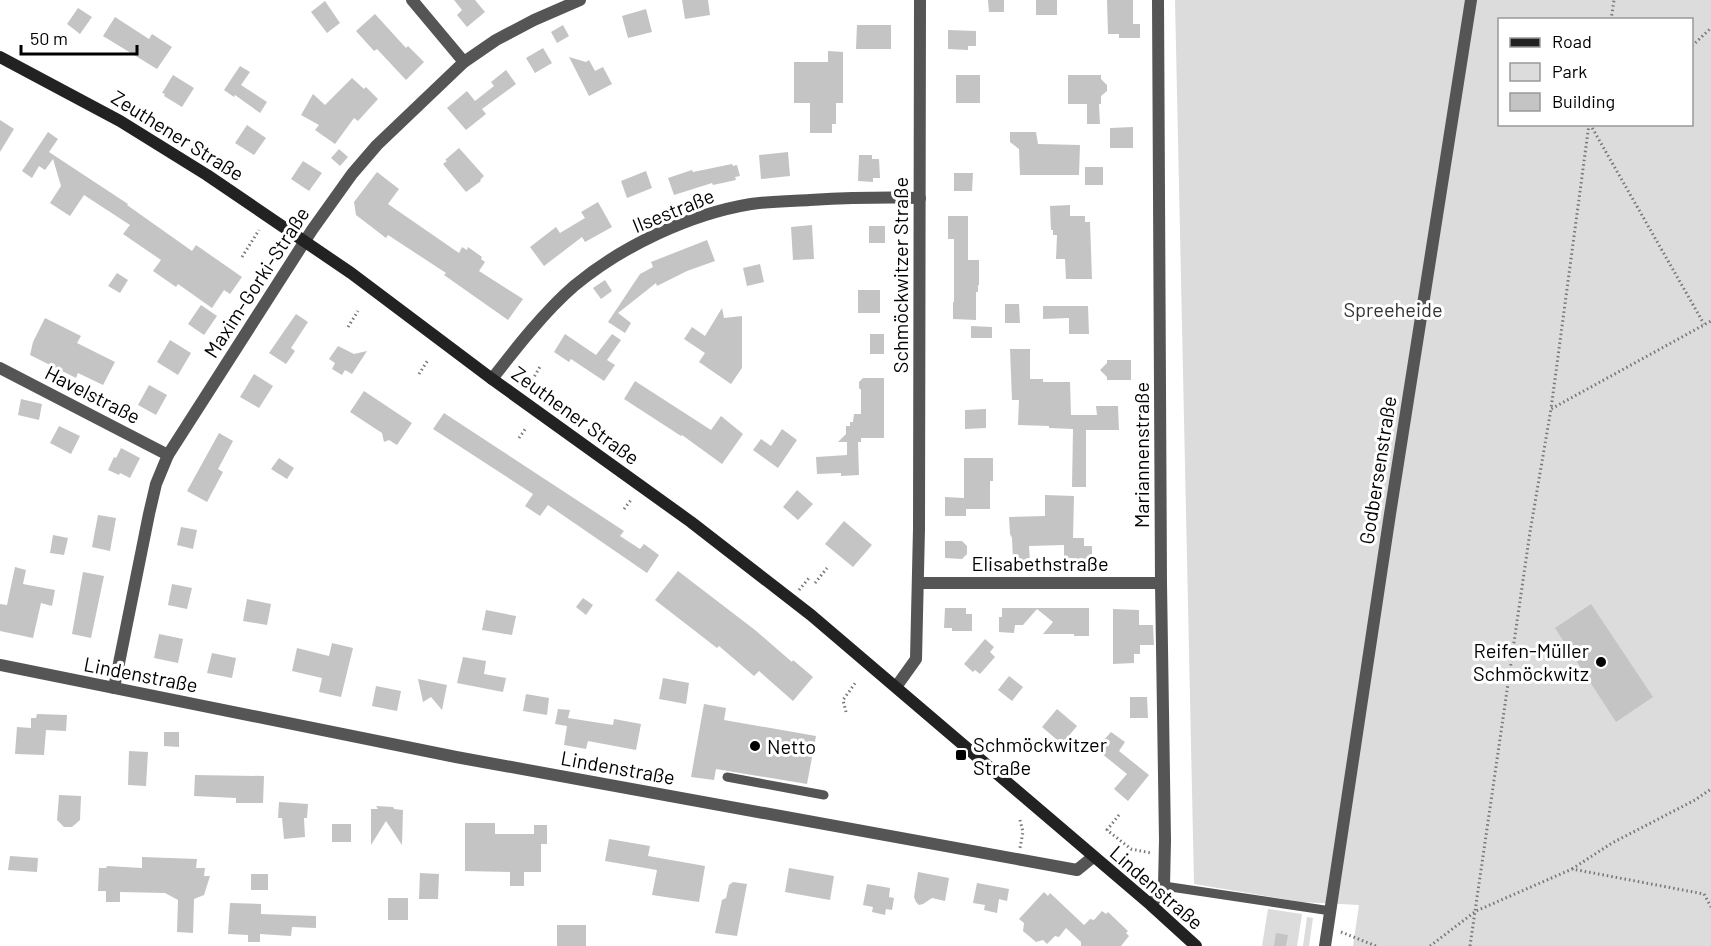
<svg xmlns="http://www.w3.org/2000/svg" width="1711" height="946" font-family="Barlow,sans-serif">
  <rect width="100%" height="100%" fill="#fff"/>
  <!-- green -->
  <g fill="#dcdcdc" fill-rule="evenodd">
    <path d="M1175,0H1711V946H1353L1359,905L1301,902L1194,884ZM1500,20H1692V124H1500Z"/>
    <path d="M1268,909L1302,914L1297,946H1262Z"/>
    <path d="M1307,917L1313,918L1309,946H1303Z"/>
  </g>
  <!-- building -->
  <g fill="#c4c4c4">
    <path d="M454,0H475L485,12L467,27L457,15L462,10Z"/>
    <path d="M682,0H708L710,15L685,19Z"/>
    <path d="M988,0H1004V12H989Z"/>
    <rect x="1036" y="0" width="21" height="15"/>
    <path d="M1107,0H1133V24H1140V38H1119V34H1108Z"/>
    <path d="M325,1L340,23L327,33L311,12Z"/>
    <path d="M78,8L92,17L80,34L67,24Z"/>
    <path d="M646,9L652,32L628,38L622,16Z"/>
    <path d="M375,14L406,48L408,46L424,62L406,80L377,49L374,51L356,31Z"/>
    <path d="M115,17L149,39L152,34L172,47L157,69L103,36Z"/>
    <path d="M563,25L569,36L557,43L551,32Z"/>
    <path d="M857,25H891V49H856Z"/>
    <path d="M948,30L976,31V46H968V50L948,49Z"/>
    <path d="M543,48L552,63L535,73L526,58Z"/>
    <path d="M828,51L843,52V103H836V124H832V133H810V103H794V62H828Z"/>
    <path d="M569,57L586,62L589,60L595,71L603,67L612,84L589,96Z"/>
    <path d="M240,66L250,72L241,85L267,102L260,113L235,95L234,97L224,90Z"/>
    <path d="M506,70L516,84L482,109L486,114L466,130L447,108L467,91L475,101L494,86L491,82Z"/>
    <path d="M173,75L194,88L182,107L164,96L165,94L162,93Z"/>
    <rect x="956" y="75" width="24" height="28"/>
    <path d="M1068,75H1101V79L1107,85V91L1101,96V104H1099L1100,124H1087V104H1068Z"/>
    <path d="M352,78L364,89L366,87L378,99L358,121L354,118L335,144L315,130L319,125L301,115L313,94L325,105Z"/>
    <path d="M0,120L14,129L0,152Z"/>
    <path d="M247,125L266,138L254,155L235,143Z"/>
    <path d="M1133,127V148H1110V128Z"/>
    <path d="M48,132L58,139L49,152L128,204L127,205L192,251L196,245L242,277L230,294L224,290L212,308L178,284L176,287L153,271L161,260L123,234L130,225L84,195L70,216L50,203L61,186L53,159L45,170L39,166L32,178L22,171Z"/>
    <path d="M1010,132H1036L1038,144L1080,145L1079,175H1020L1019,149L1010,142Z"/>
    <path d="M459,148L484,176L480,180L481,181L466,192L443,164L447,161L445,160Z"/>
    <path d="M339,149L348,157L340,166L331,158Z"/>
    <path d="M788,152L790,176L761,179L759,155Z"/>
    <path d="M859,155H872V159H879L880,178H873V182L858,181Z"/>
    <path d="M303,161L322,173L309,191L291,179Z"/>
    <path d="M732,164L733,166L737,165L740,176L735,177L736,180L713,185L712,183L674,195L668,178L692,170L693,172Z"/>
    <rect x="1085" y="167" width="18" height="18"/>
    <path d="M646,171L652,188L627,198L621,181Z"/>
    <path d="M377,172L399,189L388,204L459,253L462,247L467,250L468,247L482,257L481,259L485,262L479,271L523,299L508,320L444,275L446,273L388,235L386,238L356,215L354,202Z"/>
    <path d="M954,173H973L972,191H954Z"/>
    <path d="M598,202L612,227L585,242L582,237L544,266L530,247L556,227L560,233L585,218L581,212Z"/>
    <path d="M1070,205V216H1085V222H1090L1092,279H1066L1065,259H1056L1057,235H1053V230H1051L1050,206Z"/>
    <path d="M948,216H968V260H979V285H978V292H976V320L953,319V302H954V239H948Z"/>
    <path d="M812,225L814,259L793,260L791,227Z"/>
    <rect x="869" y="226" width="16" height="17"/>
    <path d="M707,240L715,261L687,271L657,286L656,283L618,313L631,323L625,333L608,322L640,274L653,267L651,262Z"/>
    <path d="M760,264L764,282L747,286L743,268Z"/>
    <path d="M117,273L128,280L120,293L108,286Z"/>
    <path d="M605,280L612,291L601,299L593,288Z"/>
    <rect x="858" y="290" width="22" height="23"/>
    <path d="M1005,304H1019L1020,323H1005Z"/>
    <path d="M201,305L217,316L204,335L188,324Z"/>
    <path d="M1043,306H1088L1089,334H1069V318L1043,319Z"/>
    <path d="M722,308L724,318L742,316V368L731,384L699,362L705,353L684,339L692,327L705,336Z"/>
    <path d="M296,314L308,322L291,348L295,351L286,364L269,353Z"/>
    <path d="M45,318L81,336L77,343L115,362L103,385L78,373L76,378L30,355L33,342Z"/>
    <path d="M971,326L992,327V338H971Z"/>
    <path d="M565,334L596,355L612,334L621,340L607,360L615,365L604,381L571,359L569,362L554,352Z"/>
    <rect x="870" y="334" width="14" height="20"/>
    <path d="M170,340L191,353L178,375L157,362Z"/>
    <path d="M338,346L354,354L367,351L352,374L345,370L342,375L332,369L335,363L329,359Z"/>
    <path d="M1010,349H1030V379H1043V382H1070L1071,415H1097L1096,406H1118L1119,430H1086V487H1072L1073,429L1049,428V426L1018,425L1019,400H1012Z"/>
    <path d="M1107,360H1131V380H1107V377L1100,370L1107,363Z"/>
    <path d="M254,374L273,386L259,408L240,397Z"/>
    <path d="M863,378H884V438H861V442H858L859,475L841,476V473L817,474L816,457L847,455V442H838L846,434V426H850V422H853L854,414H861V390L859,388V382Z"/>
    <path d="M635,381L711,430L721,416L743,434L722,464L682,435L681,436L624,399Z"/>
    <path d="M149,385L167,395L156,415L138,405Z"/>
    <path d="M364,391L412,423L397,445L389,440L384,442L382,433L350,412Z"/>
    <path d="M21,399L42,404L39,420L18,415Z"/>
    <path d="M986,409V428L965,429V410Z"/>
    <path d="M444,413L624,531L620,536L640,549L644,544L659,555L647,573L548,505L540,516L525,506L533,494L433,429Z"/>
    <path d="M59,426L80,436L71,454L50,443Z"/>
    <path d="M782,429L797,440L778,468L753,450L761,439L771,446Z"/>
    <path d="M219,433L233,441L218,469L223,472L207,502L187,491Z"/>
    <path d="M121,448L140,458L130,478L120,473L119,475L108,470L114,457L116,458Z"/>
    <path d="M279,458L294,468L287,479L271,469Z"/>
    <path d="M964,458H993V481H990V509H966V516H945V497L964,498Z"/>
    <path d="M797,490L813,504L798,520L783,507Z"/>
    <path d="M1045,495L1074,496L1073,538H1084V546H1092V559H1084V562H1064V545L1029,546L1030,562L1013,561L1012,538L1010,534L1009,517L1045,516Z"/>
    <path d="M98,515L116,518L110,551L92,547Z"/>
    <path d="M844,521L872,545L853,567L825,544Z"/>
    <path d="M181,527L197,530L193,549L177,545Z"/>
    <path d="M53,535L68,538L64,555L50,553Z"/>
    <path d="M945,541H962L967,546V554L962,559L945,558Z"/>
    <path d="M15,567L26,570L23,584L55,590L52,606L41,603L33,638L0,631V604L7,605Z"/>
    <path d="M678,571L755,630L792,662L793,660L813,677L793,701L759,671L754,676L719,646L717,648L655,600Z"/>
    <path d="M83,572L104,576L91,638L72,634Z"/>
    <path d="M172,584L192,588L187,609L168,605Z"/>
    <path d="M583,598L593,605L586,615L576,607Z"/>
    <path d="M247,599L271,604L267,625L243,621Z"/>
    <path d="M1591,604L1653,697L1616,722L1555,628Z"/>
    <path d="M945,608H966V614H972V631H952V628H944Z"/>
    <path d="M1002,608H1089V636H1074V634H1043L1053,622L1037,609L1023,625H1015L1014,633L999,632V617H1002Z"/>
    <path d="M1113,609L1139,610V625H1153L1154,645H1140V654H1134V663L1113,664Z"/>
    <path d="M486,610L516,616L512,635L482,630Z"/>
    <path d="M159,634L183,639L178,663L154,658Z"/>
    <path d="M985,639L994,647L990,652L995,657L980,674L975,670L973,672L964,664Z"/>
    <path d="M332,643L353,648L341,697L319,692L322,678L292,671L297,648L329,656Z"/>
    <path d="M212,653L236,658L232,678L207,673Z"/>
    <path d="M463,657L486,661L484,674L506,678L503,692L457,683Z"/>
    <path d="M1009,676L1023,687L1012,701L998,690Z"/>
    <path d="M663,678L689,683L686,704L659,699Z"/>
    <path d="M418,679L447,685L442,710L431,697L423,702Z"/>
    <path d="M376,686L401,691L397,711L372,706Z"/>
    <path d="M526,694L549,698L547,715L523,711Z"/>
    <path d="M1130,697H1147L1148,718H1130Z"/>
    <path d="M704,704L726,708L724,720L816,736L807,784L716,769L714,780L691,777Z"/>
    <path d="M558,709L570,710L568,718L613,725L614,719L641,724L636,750L588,741L586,749L564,745L567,726L555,724Z"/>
    <path d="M1057,709L1077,726L1062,744L1042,727Z"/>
    <path d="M37,714L67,715L66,731L46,730L44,755L15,754L17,727L31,728V718H36Z"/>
    <path d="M164,732H179V747L164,746Z"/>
    <path d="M1111,732L1125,742L1119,751L1149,775L1128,801L1114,789L1127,774L1096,749Z"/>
    <path d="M129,751L148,752L146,786L128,785Z"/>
    <path d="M195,775L264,776L263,803H236V798L194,796Z"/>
    <path d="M59,795L81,796L80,820L72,827H64L57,820Z"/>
    <path d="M279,802L308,804L307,818H304L305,837L284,839L282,818H278Z"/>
    <path d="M376,806L393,807L394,809L403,810L402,845L386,821L371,845V809H378Z"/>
    <path d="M465,823H495V834H534V825H547V844H541V872H524V886H510V872L465,871Z"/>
    <rect x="332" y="824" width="19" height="18"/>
    <path d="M609,839L650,846L648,856L705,866L699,902L652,895L657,870L605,861Z"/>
    <path d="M10,856L38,858L37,872L8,870Z"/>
    <path d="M142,857L197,859L196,868H205L204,876H210L204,895L194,899L193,933L177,932L178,900L165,893L120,892V902H106V891H98L99,868H106L107,866L142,868Z"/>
    <path d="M789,868L834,876L830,900L785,892Z"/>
    <path d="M918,872L949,878L945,901L932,898L923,904L919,905L916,902L914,897Z"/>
    <path d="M420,873L439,874L438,899H419Z"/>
    <rect x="251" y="874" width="17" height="16"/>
    <path d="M733,882L747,884L737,936L715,933L722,900L726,898L729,885Z"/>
    <path d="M977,883L1009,889L1007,901L999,899L997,913L984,910L985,905L973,903Z"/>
    <path d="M867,884L890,888L889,897L894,898L892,910L886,909L885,915L872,912L873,907L863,905Z"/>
    <path d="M1044,892L1048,896L1050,893L1084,925L1090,919L1094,920L1102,911L1106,914L1108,912L1128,931L1126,933L1129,936L1121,946H1081V942L1066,928L1059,937L1055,936L1047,944L1043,940L1036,942L1023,931L1024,923L1019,919Z"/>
    <rect x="388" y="898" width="20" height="22"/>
    <path d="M230,903L261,904V914L316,916V928L292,927L291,936L260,934V942H248V935L228,934Z"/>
    <rect x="557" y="925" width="29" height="21"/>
    <path d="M1276,933L1288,935L1286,946H1274Z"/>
  </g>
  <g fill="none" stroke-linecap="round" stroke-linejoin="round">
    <!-- path -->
    <g stroke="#777" stroke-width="3" stroke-dasharray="1.5 3" stroke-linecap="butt">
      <path d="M1611,20L1614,0"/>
      <path d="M1692,46L1711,28"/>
      <path d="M1589,124L1551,409L1711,321"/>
      <path d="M1590,124L1704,324"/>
      <path d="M242,257L259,230"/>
      <path d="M348,327L358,311"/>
      <path d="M419,374L428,360"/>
      <path d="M530,384L541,365"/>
      <path d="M519,438L526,428"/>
      <path d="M624,509L631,500"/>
      <path d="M815,583L827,568"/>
      <path d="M799,590L809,578"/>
      <path d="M846,712L843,700L856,682"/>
      <path d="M1119,815L1107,830L1131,849L1151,853"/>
      <path d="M1020,820L1023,832L1020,848"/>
      <path d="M1572,869L1612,843L1695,800L1711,789"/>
      <path d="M1341,932L1376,946"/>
      <path d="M1430,946L1476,911L1572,869L1704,894L1711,907"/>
      <path d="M1470,946L1530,532L1551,409"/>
    </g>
    <!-- service -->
    <g stroke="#555" stroke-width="9">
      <path d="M727,777L824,795"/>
      <path d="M1164,886L1331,911"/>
    </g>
    <!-- minor -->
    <g stroke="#555" stroke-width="12">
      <path d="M412,0L464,62"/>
      <path d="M0,368L168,455"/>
      <path d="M492,379C516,348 545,311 574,286C622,246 690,214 751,204C771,201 791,201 810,200C847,198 884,197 920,198"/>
      <path d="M918,583H1161"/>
      <path d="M0,665L456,757L1077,870L1093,857"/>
      <path d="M896,687L916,659L919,529L920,0"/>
      <path d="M114,688L149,514L156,484L168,455L312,230L352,174L377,145L464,62L496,40L534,20L580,0"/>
      <path d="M1151,905L1164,886L1165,840L1161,583L1158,0"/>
      <path d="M1325,946L1390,514L1471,0"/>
    </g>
    <!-- secondary -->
    <path stroke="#222" stroke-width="12" d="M0,57L120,121L207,175L351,273L492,379L691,522L811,615L1151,905L1196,946"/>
  </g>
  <!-- markers -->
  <g fill="#000" stroke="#fff" stroke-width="2">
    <circle cx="1601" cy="662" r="6"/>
    <circle cx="755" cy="746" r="6"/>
    <rect x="955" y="749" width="12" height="12" rx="3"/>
  </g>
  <g text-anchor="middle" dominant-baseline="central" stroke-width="6" stroke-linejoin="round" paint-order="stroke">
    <!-- street labels -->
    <g font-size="20" fill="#000" stroke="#fff">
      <text transform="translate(178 135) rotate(32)">Zeuthener Straße</text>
      <text transform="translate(673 210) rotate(-22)">Ilsestraße</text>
      <text transform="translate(900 275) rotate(-90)">Schmöckwitzer Straße</text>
      <text transform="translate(256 282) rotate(-57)">Maxim-Gorki-Straße</text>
      <text transform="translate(93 394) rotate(27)">Havelstraße</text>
      <text transform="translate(576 415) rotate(36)">Zeuthener Straße</text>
      <text transform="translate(1141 455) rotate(-90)">Mariannenstraße</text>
      <text transform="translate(1377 470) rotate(-81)">Godbersenstraße</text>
      <text x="1040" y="563">Elisabethstraße</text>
      <text transform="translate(141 674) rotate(11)">Lindenstraße</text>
      <text transform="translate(618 767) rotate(10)">Lindenstraße</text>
      <text transform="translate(1157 887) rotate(41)">Lindenstraße</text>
    </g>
    <!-- park labels -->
    <g font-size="20" fill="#333" stroke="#fff">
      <text x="1393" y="309">Spreeheide</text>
    </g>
    <!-- poi labels -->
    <g font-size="20" fill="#000" stroke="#fff" text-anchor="start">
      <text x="1589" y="650" text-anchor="end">Reifen-Müller<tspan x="1589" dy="23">Schmöckwitz</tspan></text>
      <text x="973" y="744">Schmöckwitzer<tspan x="973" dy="23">Straße</tspan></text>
      <text x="767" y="746">Netto</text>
    </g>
  </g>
  <!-- legend -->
  <rect x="1498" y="18" width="195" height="108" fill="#ffffff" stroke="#999999" stroke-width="1.5"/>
  <rect x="1510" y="38" width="30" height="9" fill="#222222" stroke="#999999" stroke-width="1.5"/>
  <text x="1552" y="48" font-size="18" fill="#000000">Road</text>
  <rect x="1510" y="63" width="30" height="18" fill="#dcdcdc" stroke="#999999" stroke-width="1.5"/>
  <text x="1552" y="78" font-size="18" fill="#000000">Park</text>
  <rect x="1510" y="93" width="30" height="18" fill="#c4c4c4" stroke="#999999" stroke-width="1.5"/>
  <text x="1552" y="108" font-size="18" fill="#000000">Building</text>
  <!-- scale -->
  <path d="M21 45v9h116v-9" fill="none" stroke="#000000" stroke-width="3"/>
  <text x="30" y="45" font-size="18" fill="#000000" stroke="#ffffff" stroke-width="4.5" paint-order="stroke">50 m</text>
</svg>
